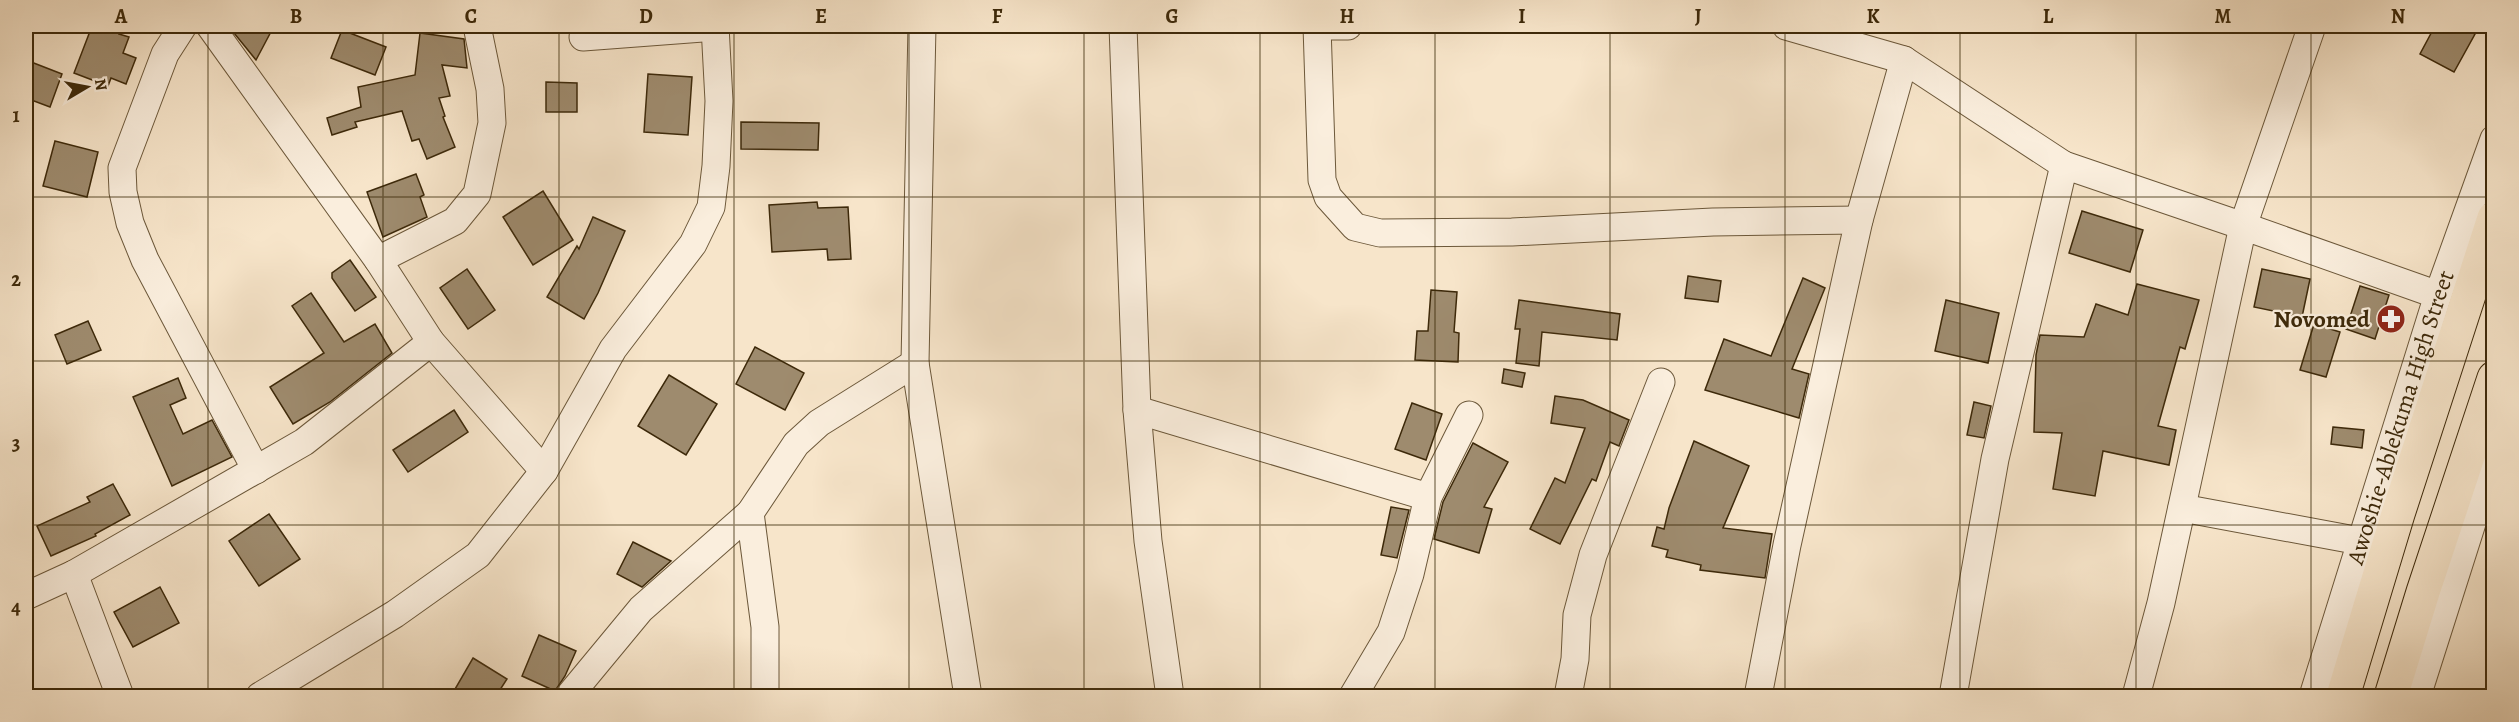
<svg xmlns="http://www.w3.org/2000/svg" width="2519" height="722" font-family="Alegreya,serif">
  <rect width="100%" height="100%" fill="#f7e5ca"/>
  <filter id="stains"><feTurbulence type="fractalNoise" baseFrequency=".00333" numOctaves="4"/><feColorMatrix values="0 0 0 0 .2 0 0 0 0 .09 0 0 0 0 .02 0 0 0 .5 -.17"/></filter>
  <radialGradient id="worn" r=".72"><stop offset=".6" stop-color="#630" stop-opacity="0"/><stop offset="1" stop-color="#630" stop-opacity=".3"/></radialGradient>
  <!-- building -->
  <g fill="#9e8b6e" stroke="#3d290a" stroke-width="1.5">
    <path d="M92,26H123L119,34L129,37L123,53L136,58L126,84L111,78L108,86L74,73Z"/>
    <path d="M238,26H274L256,60L234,33Z"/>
    <path d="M2435,26H2459L2475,34L2454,72L2420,54Z"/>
    <path d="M342,30L386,47L375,75L331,58Z"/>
    <path d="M420,33L464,39L467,68L442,65L450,96L439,98L445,116L443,117L455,147L427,159L419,139L412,141L402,111L355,122L357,127L332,135L327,118L361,107L358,87L415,75Z"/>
    <path d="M26,60L62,74L50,107L26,98Z"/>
    <path d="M648,74L692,77L688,135L644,132Z"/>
    <path d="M546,82L577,83V112H546Z"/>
    <path d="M741,122L819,123L818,150L741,149Z"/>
    <path d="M55,141L98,152L87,197L43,186Z"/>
    <path d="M416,174L424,195L420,197L427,217L383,237L367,192Z"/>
    <path d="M543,191L573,240L533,265L503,217Z"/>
    <path d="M817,202L818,208L848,207L851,259L828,260L827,249L772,252L769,205Z"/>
    <path d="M2082,211L2143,230L2130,272L2069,253Z"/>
    <path d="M593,217L625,231L598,293L584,319L547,297L577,246L579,249Z"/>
    <path d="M350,260L376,297L355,311L332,278V273Z"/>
    <path d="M467,269L495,310L468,329L440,288Z"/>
    <path d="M2262,269L2310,279L2302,317L2254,307Z"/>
    <path d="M1688,276L1721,281L1718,302L1685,298Z"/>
    <path d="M1803,278L1825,288L1792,369L1809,374L1799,418L1705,390L1724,339L1771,356Z"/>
    <path d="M2137,284L2199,300L2185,349L2180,347L2158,426L2176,430L2169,465L2103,451L2095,496L2053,489L2062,433L2034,432L2036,355L2040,335L2084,337L2096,304L2128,315Z"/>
    <path d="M2360,286L2389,295L2375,339L2346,329Z"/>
    <path d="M1431,290L1457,292L1454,332L1459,333L1458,362L1415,360L1417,331H1428Z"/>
    <path d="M311,293L344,342L375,324L392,353L330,402L293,424L270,387L324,353L292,306Z"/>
    <path d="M1519,300L1620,314L1617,340L1542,332L1539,366L1516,363L1520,329H1515Z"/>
    <path d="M1946,300L1999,313L1988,363L1935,351Z"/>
    <path d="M88,321L101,350L67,364L55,335Z"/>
    <path d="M2314,324L2340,332L2326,377L2300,370Z"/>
    <path d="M755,347L804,373L785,410L736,384Z"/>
    <path d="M1504,369L1525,373L1522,387L1502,383Z"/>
    <path d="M669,375L717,404L686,455L638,426Z"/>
    <path d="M178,378L186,398L170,405L183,434L212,420L232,457L172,486L133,397Z"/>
    <path d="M1555,396L1583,400L1629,420L1619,446L1610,442L1596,481L1592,479L1560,544L1530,529L1555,478L1565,483L1585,428L1551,423Z"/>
    <path d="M1974,402L1991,406L1984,438L1967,435Z"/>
    <path d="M1412,403L1442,414L1426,460L1395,449Z"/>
    <path d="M454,410L468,432L408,472L393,450Z"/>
    <path d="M2333,427L2364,430L2362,448L2331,444Z"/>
    <path d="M1694,441L1749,466L1723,528L1772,534L1765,578L1700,570L1701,565L1666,557L1668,550L1652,546L1657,527L1664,529L1669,508Z"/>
    <path d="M1473,443L1508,462L1484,507L1492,509L1479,553L1434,539L1443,502Z"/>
    <path d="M113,484L130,515L95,534L96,536L51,556L37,526L90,502L87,497Z"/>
    <path d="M1391,507L1409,510L1397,558L1381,555Z"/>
    <path d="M269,514L300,559L259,586L229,541Z"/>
    <path d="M633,542L671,561L642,587L617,574Z"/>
    <path d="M160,587L179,623L133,647L114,612Z"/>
    <path d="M539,635L576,651L565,676L555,691L522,676Z"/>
    <path d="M473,658L507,679L496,696H451Z"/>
  </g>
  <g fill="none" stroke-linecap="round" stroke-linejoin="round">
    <!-- minor casing -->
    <g stroke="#6c583a" stroke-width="29">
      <g id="minor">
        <path d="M183,26L165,54L122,168L123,192L130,223L145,260L256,470"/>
        <path d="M210,26L378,260L431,342L544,471"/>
        <path d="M922,26L915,363L968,696"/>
        <path d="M1123,26L1137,410L1148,541L1170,696"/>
        <path d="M1317,26L1322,180L1328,197L1355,227L1380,233L1512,232L1713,222L1859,220"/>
        <path d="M1317,26H1348"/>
        <path d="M1786,26L1904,60L2064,165"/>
        <path d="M583,37L716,27"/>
        <path d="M378,260L455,221L477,194L492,123L490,89L477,26"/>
        <path d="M1137,410L1428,497"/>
        <path d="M2182,508L2360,541"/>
        <path d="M750,513L765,627V696"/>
        <path d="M74,574L120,696"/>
        <path d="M26,596L74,574L304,442L431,342"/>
        <path d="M260,696L395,614L478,555L544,471L613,349L693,244L711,207L716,166L719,101L715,26"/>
        <path d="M569,696L641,609L750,513L796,444L819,423L915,363"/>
        <path d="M1353,696L1391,632L1410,574L1428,497L1469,415"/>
        <path d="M1568,696L1575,659L1577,615L1593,555L1661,382"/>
        <path d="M1758,696L1787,545L1859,220L1904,60"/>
        <path d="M1953,696L1995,459L2064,165L2243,226L2312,26"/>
        <path d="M2136,696L2161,603L2243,226L2438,295"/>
        <path id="s1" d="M2313,696L2438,295L2494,139"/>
        <path d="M2417,696L2494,454"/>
      </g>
    </g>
    <!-- major casing -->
    <g stroke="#3d290a" stroke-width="35">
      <g id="major">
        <path d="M2343,696L2398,514L2494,218"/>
        <path d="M2391,696L2423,592L2494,378"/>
      </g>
    </g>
    <!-- minor -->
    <use href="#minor" stroke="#faeedd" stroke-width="27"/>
    <!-- major -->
    <use href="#major" stroke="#f7e5ca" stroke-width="33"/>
  </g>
  <!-- grid -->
  <path fill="none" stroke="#3d290a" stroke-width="1.5" stroke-opacity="0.55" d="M208,26V696M383,26V696M559,26V696M734,26V696M909,26V696M1084,26V696M1260,26V696M1435,26V696M1610,26V696M1785,26V696M1960,26V696M2136,26V696M2311,26V696M26,197H2494M26,361H2494M26,525H2494"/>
  <!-- icons -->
  <defs>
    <g id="pharmacy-disc" transform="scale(1.5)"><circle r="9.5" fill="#8f2418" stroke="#faeedd"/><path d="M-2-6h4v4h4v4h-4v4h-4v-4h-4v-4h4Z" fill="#fff"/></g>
  </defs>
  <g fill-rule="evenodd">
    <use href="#pharmacy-disc" x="2391" y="319"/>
  </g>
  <g text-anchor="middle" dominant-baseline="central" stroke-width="4.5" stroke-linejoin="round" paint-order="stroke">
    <!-- poi labels -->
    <g font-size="24" font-weight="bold" fill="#3d290a" stroke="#faeedd" text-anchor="end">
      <text x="2370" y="319">Novomed</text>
    </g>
    <!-- street labels -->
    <g font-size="24" fill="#3d290a" stroke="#faeedd">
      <text stroke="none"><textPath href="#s1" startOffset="292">Awoshie-Ablekuma High Street</textPath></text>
    </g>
  </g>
  <!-- margin -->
  <rect width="2519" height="722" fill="none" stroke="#f7e5ca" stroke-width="66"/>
  <!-- north arrow -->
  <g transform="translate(87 87) rotate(80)" stroke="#faeedd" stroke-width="4.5" paint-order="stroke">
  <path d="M0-4.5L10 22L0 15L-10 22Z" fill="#3d290a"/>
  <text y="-9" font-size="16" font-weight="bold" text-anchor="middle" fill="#3d290a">N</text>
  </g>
  <rect x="33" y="33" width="2453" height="656" fill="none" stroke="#3d290a" stroke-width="2"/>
  <g font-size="20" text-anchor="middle" font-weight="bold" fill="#3d290a">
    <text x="121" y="23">A</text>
    <text x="296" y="23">B</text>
    <text x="471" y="23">C</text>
    <text x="646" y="23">D</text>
    <text x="821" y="23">E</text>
    <text x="997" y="23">F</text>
    <text x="1172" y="23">G</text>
    <text x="1347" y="23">H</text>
    <text x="1522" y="23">I</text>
    <text x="1698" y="23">J</text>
    <text x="1873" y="23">K</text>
    <text x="2048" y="23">L</text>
    <text x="2223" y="23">M</text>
    <text x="2398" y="23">N</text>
    <text x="16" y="122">1</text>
    <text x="16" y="286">2</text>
    <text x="16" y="450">3</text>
    <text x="16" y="614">4</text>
  </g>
  <rect width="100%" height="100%" filter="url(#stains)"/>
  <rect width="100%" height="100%" fill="url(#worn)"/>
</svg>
